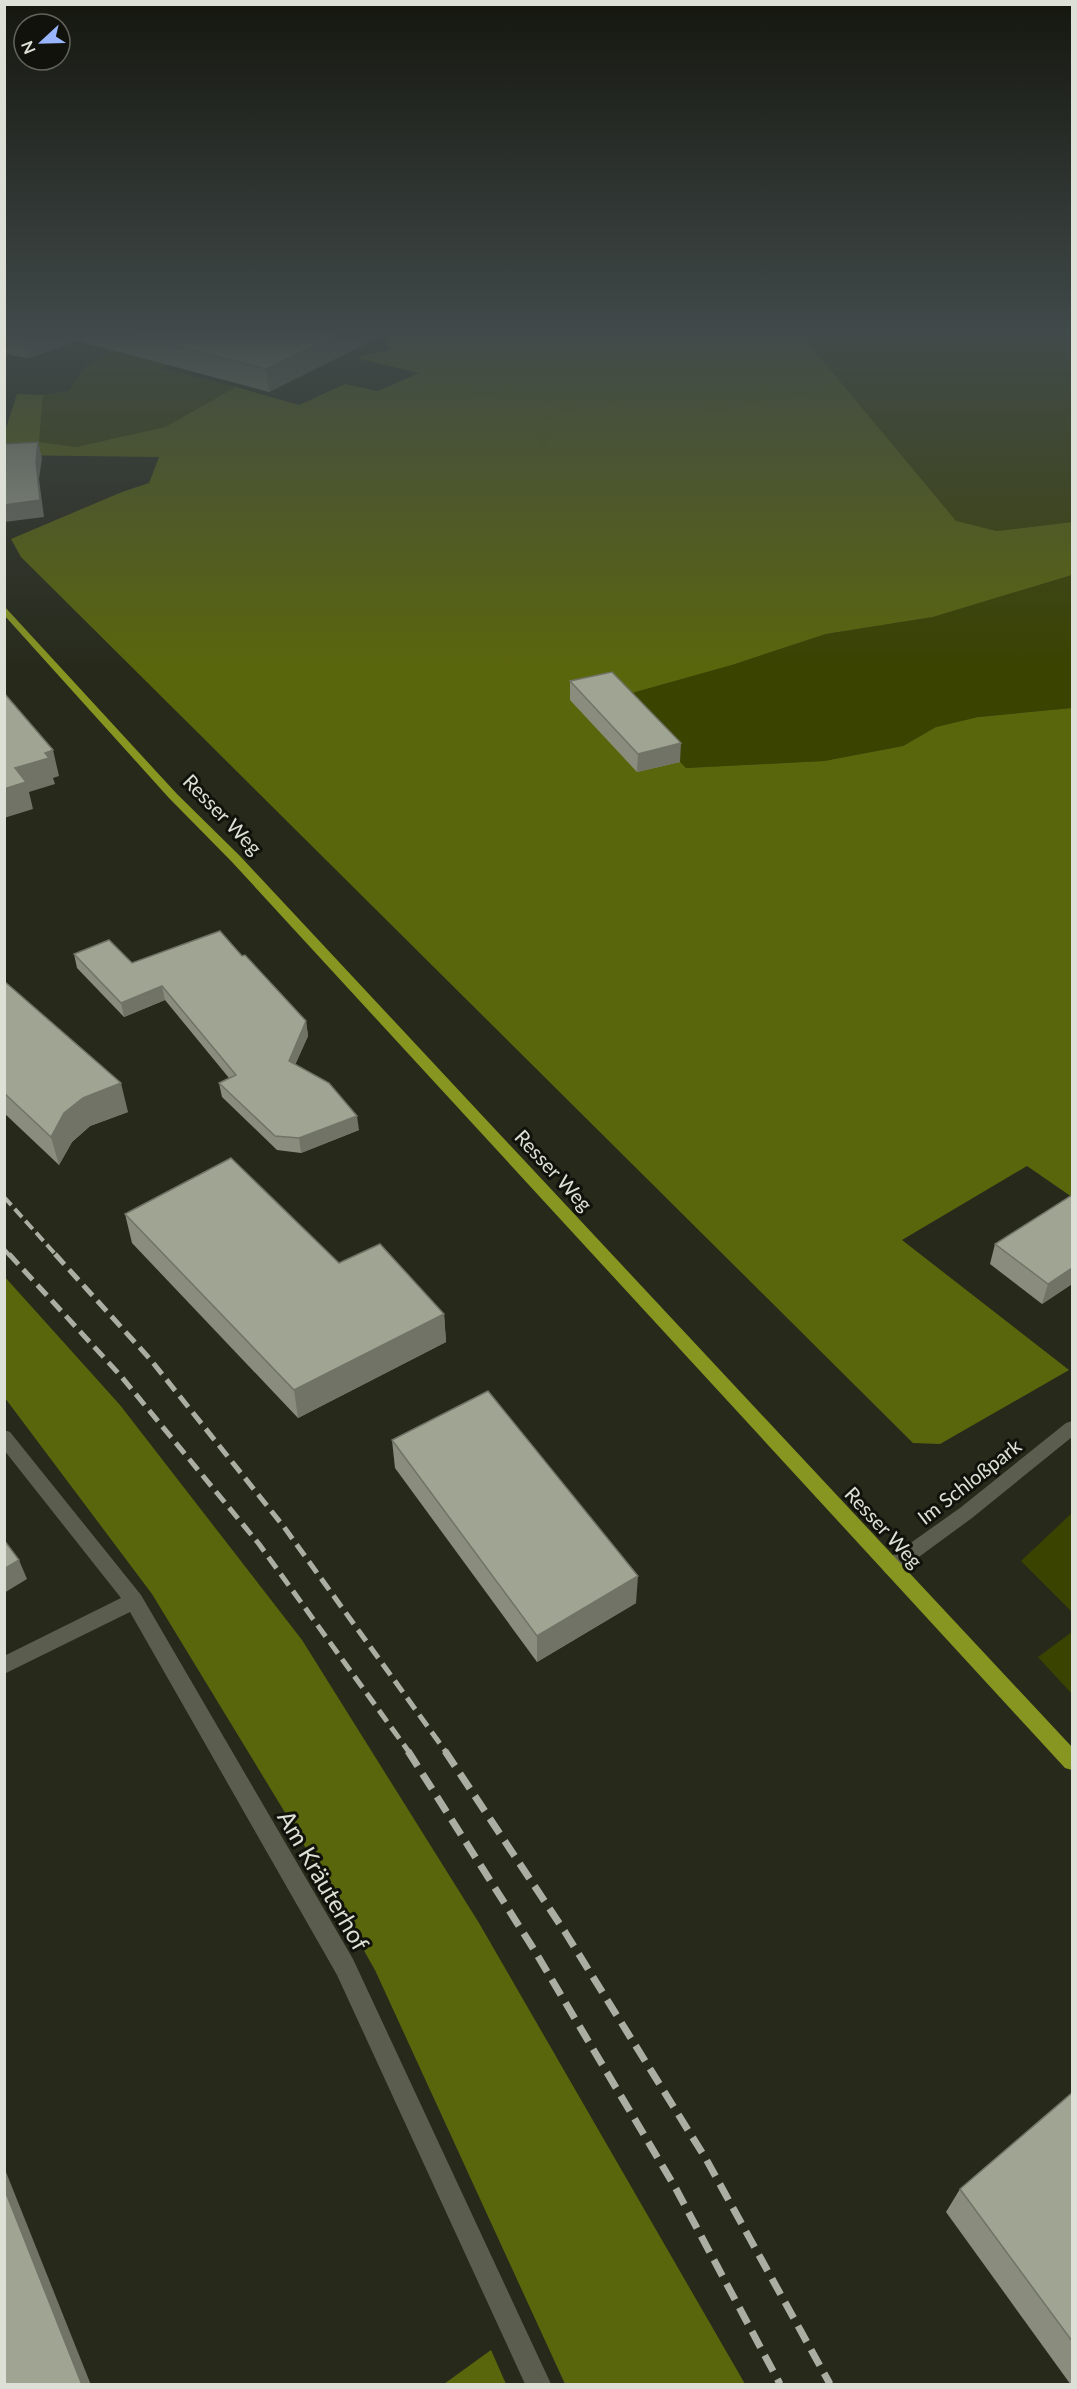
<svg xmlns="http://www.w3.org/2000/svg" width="1077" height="2389" font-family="Lato,sans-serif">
  <rect width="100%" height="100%" fill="#272a1b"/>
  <!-- green -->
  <g fill="#3b4301">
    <path d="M140,332L202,348L160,368L236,387L165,427L76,447L38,442L43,395L69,391L84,368Z"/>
    <path d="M799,332L1072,334V522L997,531L956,522Z"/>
    <path d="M1072,575V708L978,717L936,727L903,746L824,761L686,768L618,697L732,665L826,634L933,617Z"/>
    <path d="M1072,1513V1612L1021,1561Z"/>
    <path d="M1072,1632V1694L1038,1657Z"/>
  </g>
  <!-- forest -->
  <g fill="#5a660c">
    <path d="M385,332H799L956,521L997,531L1072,522V575L933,617L826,634L732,665L618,697L686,768L824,761L903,746L936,727L978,717L1072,708V1197L1027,1166L902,1240L1069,1370L940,1444L913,1443L21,557L11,539L122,492L149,483L159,457L5,455V431L17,394L43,395L39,442L76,447L165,427L236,387L299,405L345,384L378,391L419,373L360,359L359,356L390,350L385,339Z"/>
    <path d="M4,1276L120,1405L302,1640L479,1923L745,2384H565L375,1970L292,1824L152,1594L5,1398Z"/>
    <path d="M491,2350L506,2384H444Z"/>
  </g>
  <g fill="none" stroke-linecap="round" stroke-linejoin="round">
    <!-- stream -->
    <g fill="#586408" fill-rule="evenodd">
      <path d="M419,383H458L474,390L532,398L529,400L473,394L457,387L421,386L418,384Z"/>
      <path d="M836,385L838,386V388L709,411L695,406L698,404L709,407Z"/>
      <path d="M650,393L653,395L652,396L608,403L605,401Z"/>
      <path d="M546,400L571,406L591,402L594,404L558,413L542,425L546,446L543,448L540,446L536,424L554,410L563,408L544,403V401Z"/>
    </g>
    <!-- minor -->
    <g fill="#5b5e4e" fill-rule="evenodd">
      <path d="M1072,1421V1437L972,1518L897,1573L891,1575L885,1573L882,1567L885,1561L960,1508L1066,1423Z"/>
      <path d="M4,1430L10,1432L141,1595L353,1959L551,2384H525L337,1975L130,1612L4,1674V1656L121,1598L4,1450Z"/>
    </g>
    <!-- major -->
    <g fill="#879521" fill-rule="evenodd">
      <path d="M18,332H26L4,359V351Z"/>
      <path d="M4,606L177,794L240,856L1072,1747V1770L1065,1768L232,862L169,798L4,615Z"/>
    </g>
    <!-- rail-far2 -->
    <g stroke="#abaea3" stroke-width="4" stroke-dasharray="11 5" stroke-linecap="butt">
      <path d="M4,1197L57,1256"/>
      <path d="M4,1249L10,1256"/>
    </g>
    <!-- rail-far1 -->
    <g stroke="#abaea3" stroke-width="5" stroke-dasharray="14 7" stroke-linecap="butt">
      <path d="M9,1254L120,1375L259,1544L409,1752"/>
      <path d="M55,1254L150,1359L284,1527L446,1752"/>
    </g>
    <!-- rail -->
    <g stroke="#abaea3" stroke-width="7" stroke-dasharray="18 9" stroke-linecap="butt">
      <path d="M408,1751L533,1948L675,2187L780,2384"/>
      <path d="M445,1751L565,1932L706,2159L830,2384"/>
    </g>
  </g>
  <!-- wall -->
  <g fill="#8a8d7e">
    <path d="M4,332H389L269,392L82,342L81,340L28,358L10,355L7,343L4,347Z"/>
    <path d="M570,681L680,762L637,772L570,700Z"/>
    <path d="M74,954L132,963L242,956L306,1021L308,1036L295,1065L359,1130L301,1153L277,1150L222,1097L219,1083L229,1078L165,1000L124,1017L77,968Z"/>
    <path d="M4,981L128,1112L90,1126L72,1142L59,1165L4,1113Z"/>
    <path d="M125,1214L339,1263L444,1314L446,1342L298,1418L132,1243Z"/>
    <path d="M995,1244L1072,1284L1042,1304L990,1264Z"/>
    <path d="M392,1440L636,1603L537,1662L395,1468Z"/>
    <path d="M1072,2093V2385H1071L946,2212L960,2189Z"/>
  </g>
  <!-- shaded-wall -->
  <g fill="#707366">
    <path d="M4,332H16L5,333L7,343L4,347Z"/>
    <path d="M36,332H80L81,340L28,358L23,336Z"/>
    <path d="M343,332H389L269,392L266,369Z"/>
    <path d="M38,442L42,458L39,479L44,517L4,522V505L36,462Z"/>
    <path d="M681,743L680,762L637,772L638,754Z"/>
    <path d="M53,750L59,776L53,778L55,784L29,792L33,809L4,818V789L15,768L45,753Z"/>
    <path d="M162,986L165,1000L124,1017L121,1003Z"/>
    <path d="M306,1021L308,1036L290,1076L289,1061Z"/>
    <path d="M121,1083L128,1112L90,1126L72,1142L59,1165L51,1137L64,1113L83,1098Z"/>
    <path d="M357,1116L359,1130L301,1153L299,1138Z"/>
    <path d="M1072,1268V1284L1042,1304L1048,1284Z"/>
    <path d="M444,1314L446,1342L298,1418L294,1390Z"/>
    <path d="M19,1560L27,1579L4,1593V1569Z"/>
    <path d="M638,1576L636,1603L537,1662V1636Z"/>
    <path d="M4,2167L91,2385H82L4,2188Z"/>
  </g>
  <!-- building -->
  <g fill="#a0a492" stroke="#707366" stroke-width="1.5">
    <path d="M7,332H36L23,336L5,333Z"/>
    <path d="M122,332H343L266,369Z"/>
    <path d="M38,442L36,462L40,500L4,505V444Z"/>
    <path d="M612,672L681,743L638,754L570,681Z"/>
    <path d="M4,693L53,750L45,753L49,758L15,768L26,782L4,789Z"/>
    <path d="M220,931L242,956L245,955L306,1021L289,1061L329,1083L357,1116L299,1138L275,1136L219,1083L236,1075L162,986L121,1003L74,954L109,940L132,963Z"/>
    <path d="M4,981L121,1083L83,1098L64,1113L51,1137L4,1093Z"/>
    <path d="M231,1158L339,1263L380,1244L444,1314L294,1390L125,1214Z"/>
    <path d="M1072,1195V1268L1048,1284L995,1244Z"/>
    <path d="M488,1391L638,1576L537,1636L392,1440Z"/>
    <path d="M4,1540L19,1560L4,1569Z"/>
    <path d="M1072,2093V2341L960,2189Z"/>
    <path d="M4,2188L82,2385H4Z"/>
  </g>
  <!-- sky -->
  <linearGradient id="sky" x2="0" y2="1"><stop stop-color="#15170f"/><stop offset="0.5" stop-color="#414a4a"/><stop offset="1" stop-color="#414a4a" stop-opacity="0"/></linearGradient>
  <rect width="1077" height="667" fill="url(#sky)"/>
  <g text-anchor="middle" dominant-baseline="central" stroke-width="6" stroke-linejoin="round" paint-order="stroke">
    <!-- street labels -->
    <g font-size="20" fill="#dde0d6" stroke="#10120b">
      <text transform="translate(223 814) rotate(46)">Resser Weg</text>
      <text transform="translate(554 1170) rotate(47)">Resser Weg</text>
      <text transform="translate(969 1481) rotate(-38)">Im Schloßpark</text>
      <text transform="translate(884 1527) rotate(47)">Resser Weg</text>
    </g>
    <!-- near-street labels -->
    <g font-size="24" fill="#dde0d6" stroke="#10120b">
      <text transform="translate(324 1880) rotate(60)">Am Kräuterhof</text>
    </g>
  </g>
  <!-- border -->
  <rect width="1077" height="2389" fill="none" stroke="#dde0d6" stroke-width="12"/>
  <!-- north arrow -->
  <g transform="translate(42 42) rotate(248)"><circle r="28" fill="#10120b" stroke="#62645c" stroke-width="1.5"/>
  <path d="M0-4.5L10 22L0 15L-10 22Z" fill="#99b5fd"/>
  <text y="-9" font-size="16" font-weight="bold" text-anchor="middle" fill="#dde0d6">N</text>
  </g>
</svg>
